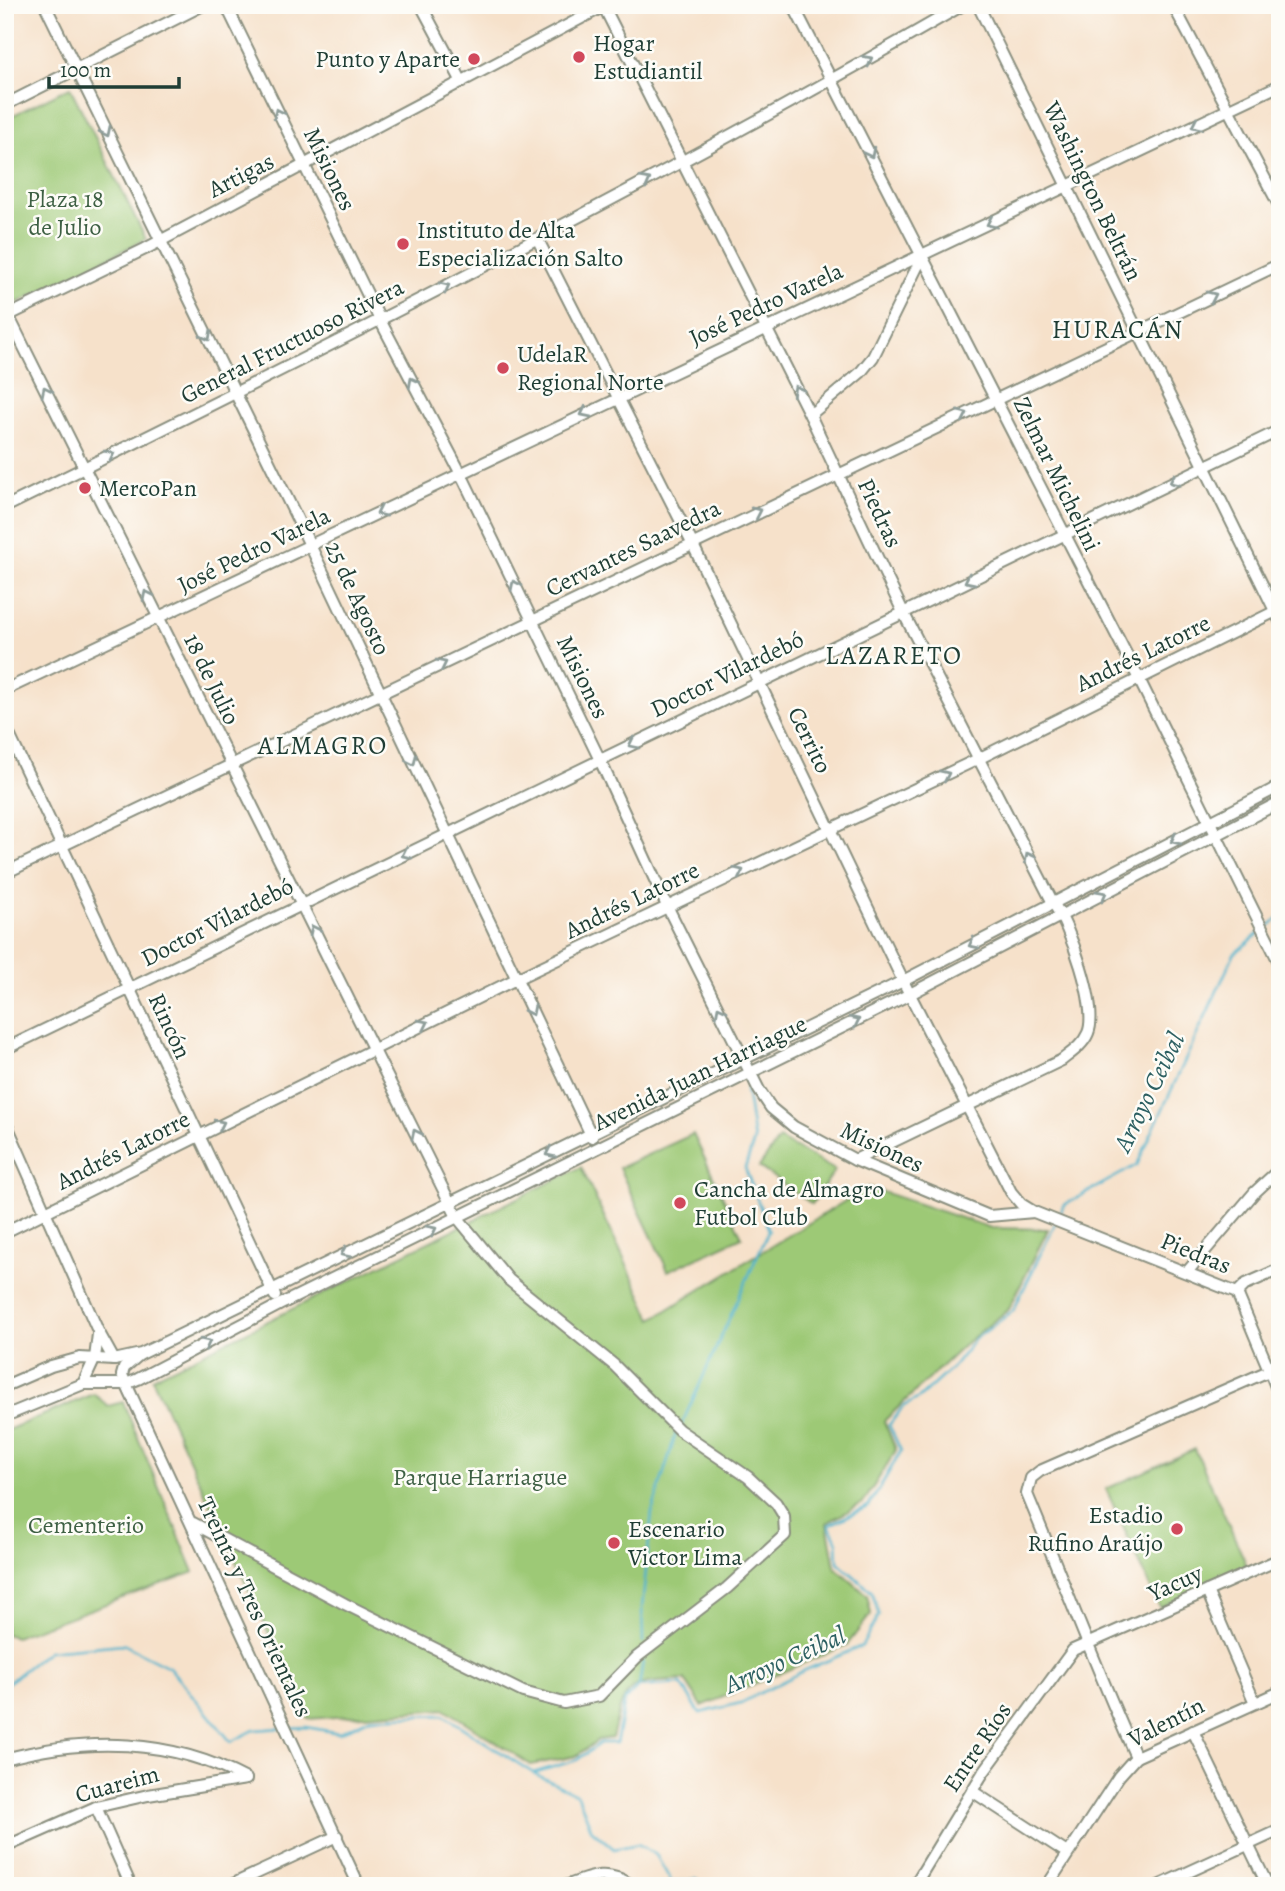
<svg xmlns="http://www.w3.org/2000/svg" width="1285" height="1891" font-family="Alegreya,serif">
  <rect width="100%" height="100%" fill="#fdfcf7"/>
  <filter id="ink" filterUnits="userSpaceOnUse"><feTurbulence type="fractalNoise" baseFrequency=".0143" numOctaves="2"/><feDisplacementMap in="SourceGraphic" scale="14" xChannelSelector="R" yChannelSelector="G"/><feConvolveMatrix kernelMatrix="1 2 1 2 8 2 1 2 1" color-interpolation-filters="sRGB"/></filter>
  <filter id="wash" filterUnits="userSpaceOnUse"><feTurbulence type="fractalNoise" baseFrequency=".00686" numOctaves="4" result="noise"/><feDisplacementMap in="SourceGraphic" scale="28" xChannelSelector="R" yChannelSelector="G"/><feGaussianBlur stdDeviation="1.57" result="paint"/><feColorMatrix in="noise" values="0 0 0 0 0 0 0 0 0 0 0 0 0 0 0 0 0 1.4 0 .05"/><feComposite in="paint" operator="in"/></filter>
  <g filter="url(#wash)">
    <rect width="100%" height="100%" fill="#f6e1ca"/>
    <!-- green -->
    <g fill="#9dc976" stroke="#5e8355" stroke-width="2">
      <path d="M70,87L146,239L15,304L5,283V119Z"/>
      <path d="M693,1134L742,1237L668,1271L619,1168Z"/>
      <path d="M779,1139L835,1170L812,1204L759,1167Z"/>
      <path d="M581,1167L652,1319L868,1187L991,1228L1048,1229L1009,1309L964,1345L884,1421L896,1450L864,1502L827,1523L835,1567L867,1595L871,1614L847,1645L702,1706L685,1680C627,1684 626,1680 612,1738L598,1740L576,1756L531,1765L445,1709L308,1719L152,1378Z"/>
      <path d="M94,1394L108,1406L123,1402L194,1572L15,1637L5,1634V1431Z"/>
      <path d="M1195,1449L1248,1568L1160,1608L1106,1489Z"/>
    </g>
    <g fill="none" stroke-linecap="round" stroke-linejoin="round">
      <!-- stream -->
      <g stroke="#4db2cc" stroke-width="2.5">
        <path d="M1266,928L1280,917"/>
        <path d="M1058,1218L1064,1205L1137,1165L1234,954L1261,932"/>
        <path d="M681,1426L769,1230L745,1168L754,1141L746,1088"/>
        <path d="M643,1642L642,1608L652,1512L676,1433"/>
        <path d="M5,1685L48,1651L123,1644L169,1667L231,1742L254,1730L282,1728"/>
        <path d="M639,1686L643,1661"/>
        <path d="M289,1728L306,1727L339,1733L370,1718L443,1715L533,1773L577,1760L600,1743H616L625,1700L638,1687L681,1684L700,1713L741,1703L801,1672L862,1646L879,1615L872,1592L838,1562L837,1542L829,1525L869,1506L901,1451L889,1425L903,1407L919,1398L953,1367L975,1339L1013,1311L1055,1224"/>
        <path d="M533,1773L578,1795L591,1829L614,1849L638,1844L656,1855L672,1883L696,1879L706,1886"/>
      </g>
    </g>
  </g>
  <g filter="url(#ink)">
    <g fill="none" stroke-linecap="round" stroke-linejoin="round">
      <!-- minor casing -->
      <g stroke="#8a8f7f" stroke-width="14">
        <g id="minor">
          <path d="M45,5L310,545L592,1137"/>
          <path d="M226,5L380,320L461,474L600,760L667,906L759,1090L771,1108L794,1127L855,1160L989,1216L1034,1212"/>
          <path d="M421,5L462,82"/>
          <path d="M603,5L810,415L903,612L1053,903C1069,924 1099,1007 1088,1033C1083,1045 1072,1052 1062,1060L855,1160"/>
          <path d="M793,5L1138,677L1280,964"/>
          <path d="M978,5L1280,621"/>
          <path d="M1173,5L1280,207"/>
          <path d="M5,105L203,5"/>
          <path d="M538,240L692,543L903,981L1011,1192L1021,1204L1034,1212L1237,1293L1280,1396"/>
          <path d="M5,309L457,1217L509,1280L614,1365L679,1430L748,1477L776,1503L784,1516L785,1535L727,1588L637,1657L599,1696L564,1703L523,1692L345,1604L193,1523"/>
          <path d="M5,317L145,249L606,5"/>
          <path d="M810,415L860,373L873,357L923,255"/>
          <path d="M5,507C329,348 651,185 963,5"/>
          <path d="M5,690L1280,85"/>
          <path d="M5,726L275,1296"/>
          <path d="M5,873L1280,264"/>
          <path d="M5,1049L1280,430"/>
          <path d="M5,1121L98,1331L114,1360"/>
          <path d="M5,1232L516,979L978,759L1280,609"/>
          <path d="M1187,1272L1254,1193L1280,1169"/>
          <path d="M1237,1293L1246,1284L1280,1269"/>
          <path d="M138,1356L124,1368L122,1375L359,1886"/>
          <path d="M83,1384L95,1358L98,1334"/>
          <path d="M5,1386L51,1366L80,1358L114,1360L141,1354L903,981L1280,786"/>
          <path d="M5,1416L83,1384H126L138,1379L279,1305L910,994L1280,802"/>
          <path d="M1207,1591L1255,1703"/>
          <path d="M1193,1731L1268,1886"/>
          <path d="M1136,1757C1097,1671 1064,1582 1027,1494L1031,1478L1040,1471L1280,1366"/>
          <path d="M5,1759C86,1737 171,1738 246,1779"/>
          <path d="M972,1791L1067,1853"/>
          <path d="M96,1807L131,1886"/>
          <path d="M5,1847L96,1807L148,1795L246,1779"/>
          <path d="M229,1886L337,1836"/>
          <path d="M566,1886C592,1876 608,1869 633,1886"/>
          <path d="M914,1886L983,1773L1073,1650L1280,1559"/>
          <path d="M1047,1886L1119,1776L1136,1757L1280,1692"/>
          <path d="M1158,1886L1280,1830"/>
        </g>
      </g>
      <!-- minor -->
      <use href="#minor" stroke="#fff" stroke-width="10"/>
    </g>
    <!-- one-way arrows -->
    <defs><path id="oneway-chevron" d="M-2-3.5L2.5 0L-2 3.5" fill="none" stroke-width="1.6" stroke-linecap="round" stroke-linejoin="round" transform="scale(1.75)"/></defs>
    <g stroke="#8f9e9a">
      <use href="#oneway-chevron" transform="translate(868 60) rotate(-30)"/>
      <use href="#oneway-chevron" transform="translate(278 113) rotate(-116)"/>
      <use href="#oneway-chevron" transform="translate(1196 125) rotate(155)"/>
      <use href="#oneway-chevron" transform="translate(106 132) rotate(64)"/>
      <use href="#oneway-chevron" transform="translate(870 153) rotate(63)"/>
      <use href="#oneway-chevron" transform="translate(646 181) rotate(-28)"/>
      <use href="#oneway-chevron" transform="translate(991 223) rotate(155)"/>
      <use href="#oneway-chevron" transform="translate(445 287) rotate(-27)"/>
      <use href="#oneway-chevron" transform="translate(1212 296) rotate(-25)"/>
      <use href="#oneway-chevron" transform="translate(207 336) rotate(63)"/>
      <use href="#oneway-chevron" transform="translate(413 382) rotate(-118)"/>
      <use href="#oneway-chevron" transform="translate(797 390) rotate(-118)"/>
      <use href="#oneway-chevron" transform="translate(46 391) rotate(-116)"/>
      <use href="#oneway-chevron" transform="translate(585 413) rotate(154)"/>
      <use href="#oneway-chevron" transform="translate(963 415) rotate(-25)"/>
      <use href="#oneway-chevron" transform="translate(110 455) rotate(-26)"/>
      <use href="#oneway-chevron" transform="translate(1174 481) rotate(155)"/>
      <use href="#oneway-chevron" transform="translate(381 512) rotate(155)"/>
      <use href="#oneway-chevron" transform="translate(757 512) rotate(-25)"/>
      <use href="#oneway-chevron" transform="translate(969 580) rotate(154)"/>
      <use href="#oneway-chevron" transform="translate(515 585) rotate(-116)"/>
      <use href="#oneway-chevron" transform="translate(147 595) rotate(-116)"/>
      <use href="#oneway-chevron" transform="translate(442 664) rotate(-26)"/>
      <use href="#oneway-chevron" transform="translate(633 744) rotate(154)"/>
      <use href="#oneway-chevron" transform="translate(412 761) rotate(65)"/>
      <use href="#oneway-chevron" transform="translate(945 775) rotate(-25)"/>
      <use href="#oneway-chevron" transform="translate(1175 840) rotate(153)"/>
      <use href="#oneway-chevron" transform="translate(406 854) rotate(155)"/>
      <use href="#oneway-chevron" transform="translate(1029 857) rotate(-117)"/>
      <use href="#oneway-chevron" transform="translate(739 872) rotate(-25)"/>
      <use href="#oneway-chevron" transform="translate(1102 895) rotate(-28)"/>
      <use href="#oneway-chevron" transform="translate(314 930) rotate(-116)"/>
      <use href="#oneway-chevron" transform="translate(973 944) rotate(153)"/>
      <use href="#oneway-chevron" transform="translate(531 1011) rotate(64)"/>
      <use href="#oneway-chevron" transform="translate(720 1011) rotate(-117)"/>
      <use href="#oneway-chevron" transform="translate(855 1021) rotate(-26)"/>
      <use href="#oneway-chevron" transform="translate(424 1024) rotate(-26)"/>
      <use href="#oneway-chevron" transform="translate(220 1124) rotate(-26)"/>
      <use href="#oneway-chevron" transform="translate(416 1134) rotate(-116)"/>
      <use href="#oneway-chevron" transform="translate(550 1153) rotate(154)"/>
      <use href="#oneway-chevron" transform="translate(432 1230) rotate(-26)"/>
      <use href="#oneway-chevron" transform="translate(345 1253) rotate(154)"/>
      <use href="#oneway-chevron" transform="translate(206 1343) rotate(-27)"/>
    </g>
  </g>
  <!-- markers -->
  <g fill="#d1495b" stroke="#fdfcf7" stroke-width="2.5">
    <circle cx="579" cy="57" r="7"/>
    <circle cx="474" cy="59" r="7"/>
    <circle cx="403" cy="244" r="7"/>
    <circle cx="503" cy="368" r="7"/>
    <circle cx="85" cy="488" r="7"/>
    <circle cx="680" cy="1203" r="7"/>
    <circle cx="1177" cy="1529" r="7"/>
    <circle cx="614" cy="1543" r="7"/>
  </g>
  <g text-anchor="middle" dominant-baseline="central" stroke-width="5" stroke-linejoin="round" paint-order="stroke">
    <!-- poi labels -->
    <g font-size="24" fill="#1f3d34" stroke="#fdfcf7" text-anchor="start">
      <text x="593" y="43">Hogar<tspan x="593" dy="28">Estudiantil</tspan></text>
      <text x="460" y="59" text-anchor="end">Punto y Aparte</text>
      <text x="417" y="230">Instituto de Alta<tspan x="417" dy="28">Especialización Salto</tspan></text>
      <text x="517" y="354">UdelaR<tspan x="517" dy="28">Regional Norte</tspan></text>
      <text x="99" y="488">MercoPan</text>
      <text x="694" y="1189">Cancha de Almagro<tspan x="694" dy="28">Futbol Club</tspan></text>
      <text x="1163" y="1515" text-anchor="end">Estadio<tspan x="1163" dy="28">Rufino Araújo</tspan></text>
      <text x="628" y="1529">Escenario<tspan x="628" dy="28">Victor Lima</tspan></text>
    </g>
    <!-- street labels -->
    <g font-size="24" fill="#1f3d34" stroke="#fdfcf7">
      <text transform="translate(330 169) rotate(64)">Misiones</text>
      <text transform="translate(241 175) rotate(-27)">Artigas</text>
      <text transform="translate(1093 191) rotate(64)">Washington Beltrán</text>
      <text transform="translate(766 304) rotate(-25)">José Pedro Varela</text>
      <text transform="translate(292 341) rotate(-27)">General Fructuoso Rivera</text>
      <text transform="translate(1057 474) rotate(64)">Zelmar Michelini</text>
      <text transform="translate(880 513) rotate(65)">Piedras</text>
      <text transform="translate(633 548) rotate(-26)">Cervantes Saavedra</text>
      <text transform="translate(254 550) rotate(-26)">José Pedro Varela</text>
      <text transform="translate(358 598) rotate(65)">25 de Agosto</text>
      <text transform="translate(1143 653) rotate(-26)">Andrés Latorre</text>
      <text transform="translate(727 674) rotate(-26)">Doctor Vilardebó</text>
      <text transform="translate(583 677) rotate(64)">Misiones</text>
      <text transform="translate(212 679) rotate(64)">18 de Julio</text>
      <text transform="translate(810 740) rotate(64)">Cerrito</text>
      <text transform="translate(632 900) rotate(-26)">Andrés Latorre</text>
      <text transform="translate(217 922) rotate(-27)">Doctor Vilardebó</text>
      <text transform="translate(170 1026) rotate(65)">Rincón</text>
      <text transform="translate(700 1073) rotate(-26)">Avenida Juan Harriague</text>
      <text transform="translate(882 1147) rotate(25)">Misiones</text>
      <text transform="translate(123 1150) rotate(-27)">Andrés Latorre</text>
      <text transform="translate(1196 1253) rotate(22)">Piedras</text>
      <text transform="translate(1175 1583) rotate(-24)">Yacuy</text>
      <text transform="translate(255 1607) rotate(65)">Treinta y Tres Orientales</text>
      <text transform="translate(1166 1722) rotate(-27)">Valentín</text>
      <text transform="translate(977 1747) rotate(-56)">Entre Ríos</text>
      <text transform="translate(117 1784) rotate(-15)">Cuareim</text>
    </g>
    <!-- park labels -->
    <g font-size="24" fill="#3e6044" stroke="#fdfcf7">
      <text x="65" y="199">Plaza 18<tspan x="65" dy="28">de Julio</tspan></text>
      <text x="480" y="1477">Parque Harriague</text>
      <text x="86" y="1525">Cementerio</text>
    </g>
    <!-- neighbourhood labels -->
    <g font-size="26" letter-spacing="2" fill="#1f3d34" stroke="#fdfcf7">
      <text x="1118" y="329">HURACÁN</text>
      <text x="894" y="655">LAZARETO</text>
      <text x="323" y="745">ALMAGRO</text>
    </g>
    <!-- water labels -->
    <g font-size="26" font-style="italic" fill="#2d6062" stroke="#fdfcf7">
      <text transform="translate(1149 1092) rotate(-64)">Arroyo Ceibal</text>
      <text transform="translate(785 1660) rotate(-24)">Arroyo Ceibal</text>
    </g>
  </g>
  <!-- margin -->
  <rect width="1285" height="1891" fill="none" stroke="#fdfcf7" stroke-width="28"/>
  <!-- scale -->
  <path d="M49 77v10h130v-10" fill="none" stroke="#1f3d34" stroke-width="3.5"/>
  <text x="60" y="77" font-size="21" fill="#1f3d34" stroke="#fdfcf7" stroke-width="5" paint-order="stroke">100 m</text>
</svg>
